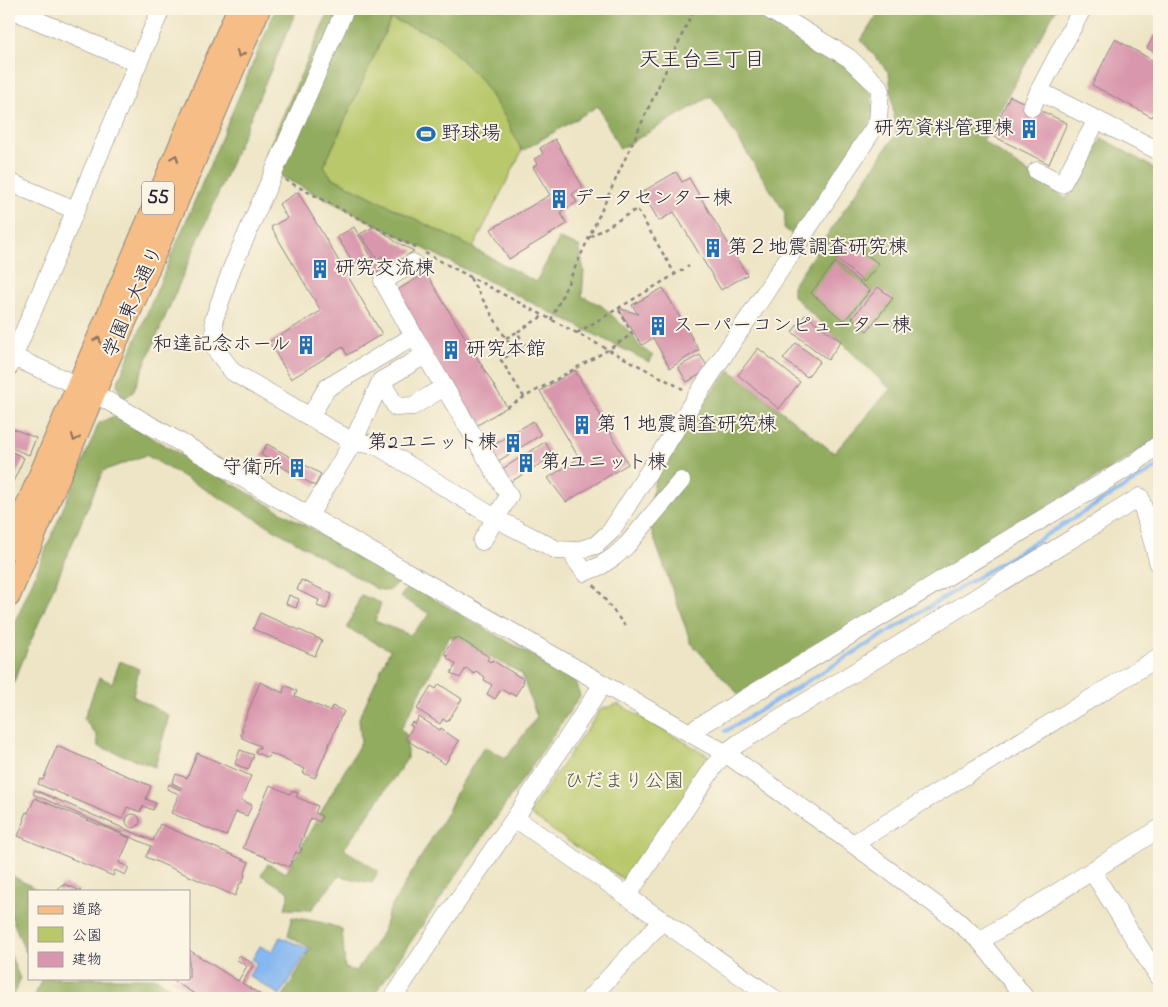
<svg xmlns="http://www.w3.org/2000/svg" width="1168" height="1007" font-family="'Indie Flower','Klee One',sans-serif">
  <rect width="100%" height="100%" fill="#fcf5e5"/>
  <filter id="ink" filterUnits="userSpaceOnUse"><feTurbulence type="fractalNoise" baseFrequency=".02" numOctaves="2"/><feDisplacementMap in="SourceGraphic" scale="10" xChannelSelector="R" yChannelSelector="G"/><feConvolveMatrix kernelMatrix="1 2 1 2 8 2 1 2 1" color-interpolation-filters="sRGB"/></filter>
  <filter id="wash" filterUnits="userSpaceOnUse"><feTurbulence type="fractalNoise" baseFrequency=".0096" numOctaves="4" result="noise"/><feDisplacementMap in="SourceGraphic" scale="20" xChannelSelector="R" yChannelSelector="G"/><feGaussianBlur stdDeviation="1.12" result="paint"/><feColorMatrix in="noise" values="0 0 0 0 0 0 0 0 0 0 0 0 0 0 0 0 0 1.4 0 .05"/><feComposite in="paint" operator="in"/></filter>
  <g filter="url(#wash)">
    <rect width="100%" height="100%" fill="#eee5c6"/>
    <!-- green -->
    <g fill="#b8c86b" stroke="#6d7553">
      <path d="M391,19L439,37L481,80L505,117L522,151L473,248L331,177L324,166Z"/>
      <path d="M618,704L709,756V765L630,878L623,879L532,816L530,812L601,709Z"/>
    </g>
    <!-- forest -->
    <g fill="#92ac5f" stroke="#5a674d">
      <path d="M276,9H297L133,392L123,399L117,384Z"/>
      <path d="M330,9H762L870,82L874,116L804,245L784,228L785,213L711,96L620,149L598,106L522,151L505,117L481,80L439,37L391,19L324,166L331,177L473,248L536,282L559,239L579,246L584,271L582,296L602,306L632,334L639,346L653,356L649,362L278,175L266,154Z"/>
      <path d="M881,9H1056L983,141L1066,199L1102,138L1159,171V439L740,696L691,643L648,521L659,453L730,370L834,453L890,389L793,296V285L896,134L889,73L861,40Z"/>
      <path d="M114,416L400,580L389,591L377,589L146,455L103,471L9,693V637L99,423Z"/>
      <path d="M409,585L575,680L580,696L372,998H282L311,948L288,936L292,917L324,923L342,929L345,968L356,971L383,932L389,911L448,811L458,789L484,747L506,758L537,717L521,673L450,636L401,729L407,735V759L344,849L378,871L372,883L339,876L311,910L285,909L289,892L261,875L268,864L286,873L361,742L359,718L390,650L347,628L361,595L381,603L375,621L410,635L430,614L400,597Z"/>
      <path d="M120,661L139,669L133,696L169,716L155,767L98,746L97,736L84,719L99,677L112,683Z"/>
      <path d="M9,874L40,891H29V952L25,951L9,911Z"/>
      <path d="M9,951L20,979L13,998L9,996Z"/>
      <path d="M42,978H157L185,998H34Z"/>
    </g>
    <!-- water -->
    <path fill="#85b7f1" stroke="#546c96" d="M280,937L309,949L280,995L249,976L257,963L252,960L260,946L272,952Z"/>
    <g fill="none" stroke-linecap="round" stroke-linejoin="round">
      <!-- stream -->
      <path stroke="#85b7f1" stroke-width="4" d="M726,731L1159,466"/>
    </g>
    <g id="blocks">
      <!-- building -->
      <g fill="#d997ad">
        <path d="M1154,35L1159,38V55L1147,48Z"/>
        <path d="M1115,39L1159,64V105L1152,117L1092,85Z"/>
        <path d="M1010,96L1067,123L1049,164L991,135Z"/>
        <path d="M555,139L583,187L572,194L577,202L560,212L567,224L509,259L491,229L550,195L533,167L537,164L534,159L543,154L540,148Z"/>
        <path d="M676,172L682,182L689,178L747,275L721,290L674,212L659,221L642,192Z"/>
        <path d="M298,192L382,334L347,355L343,347L291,379L269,342L321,311L271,227L287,218L279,204Z"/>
        <path d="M375,226L396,242L414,251L390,266L383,256L377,259L360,234Z"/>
        <path d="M354,227L372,258L357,268L337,237Z"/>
        <path d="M850,242L879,264L864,282L836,259Z"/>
        <path d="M383,261L387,267L375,274L371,268Z"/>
        <path d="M835,262L870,291L844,321L811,293Z"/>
        <path d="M426,273L507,407L476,426L394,292Z"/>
        <path d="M878,287L893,298L867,331L852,318Z"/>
        <path d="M663,288L699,350L670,368L653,338L642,345L618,308L638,314L632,305Z"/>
        <path d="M805,315L841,341L828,360L792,332Z"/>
        <path d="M796,343L820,361L807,377L783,359Z"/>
        <path d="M758,348L800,382L779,409L738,375Z"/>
        <path d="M700,355L709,369L687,382L678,367Z"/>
        <path d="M575,370L628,464L566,502L548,478L579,458L540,391Z"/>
        <path d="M533,421L541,435L495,463L486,450Z"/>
        <path d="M9,427L36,438L29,455L9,447Z"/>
        <path d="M545,442L553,456L507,484L499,471Z"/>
        <path d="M267,444L321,474L315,486L261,455Z"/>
        <path d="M11,451L24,458L13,482L9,481V452Z"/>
        <path d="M301,580L332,594L326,609L317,606L319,600L297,590Z"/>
        <path d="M289,595L299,599L296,608L286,604Z"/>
        <path d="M260,613L322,640L315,656L253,629Z"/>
        <path d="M457,637L489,657L487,660L491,662L492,660L523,679L522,681L524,682L515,696L510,693L509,694L501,689L495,699L487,694L492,685L484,680L485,677L476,671L474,674L466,668L460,678L451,673L456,664L447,658L448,656L444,654L454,638L455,639Z"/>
        <path d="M260,682L283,693L285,685L297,691L295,696L330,711L332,706L344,711L342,716H341L315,778L303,773L305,769L270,753L268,758L255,752L257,748H260V746L242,738V736L241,735L243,730L241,729Z"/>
        <path d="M439,684L462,699L447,722L443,719L440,724L417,709L431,686L436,689Z"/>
        <path d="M419,717L440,730L441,728L444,730V731L459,741L445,764L405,739L413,727L410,725L412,722L415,724Z"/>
        <path d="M57,746L151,786L146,799L156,803L153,810L143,806L140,812L127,807L122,819L38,784L40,779L43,780Z"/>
        <path d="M240,750L254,755L248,770L235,764Z"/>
        <path d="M197,753L251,776L241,800L252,805L247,816L236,812L226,836L171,813L179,794L167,789L169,784L181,790L182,788L172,783L176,774L187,778Z"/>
        <path d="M270,785L290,794L292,791L298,793L296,797L318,806L315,813L322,816L320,822L311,818L299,847L302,849L299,854L296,852L289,867L243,848Z"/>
        <path d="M35,790L153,841L160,824L249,862L244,875H245L242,883H240L235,896L146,857L151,846L33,794Z"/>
        <path d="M35,798L130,838L119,863L129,867L125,875L115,870L113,876L18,836L25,820L23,819L26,812L28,813Z"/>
        <circle cx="133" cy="821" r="7"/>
        <path d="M64,884L81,891H58L61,885L64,886Z"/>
        <path d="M189,950L238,981L247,966L237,960L239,955L254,964L242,983L266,998H201L169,978H189Z"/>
      </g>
    </g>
  </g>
  <g filter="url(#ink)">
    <use href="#blocks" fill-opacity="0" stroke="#888480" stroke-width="1"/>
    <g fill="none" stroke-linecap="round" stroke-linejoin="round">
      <!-- minor casing -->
      <g stroke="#888480" stroke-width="19">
        <g id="minor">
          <path d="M10,9L138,63"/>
          <path d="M345,9L232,268L214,319L216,350L233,372L353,442L376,445L495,518L557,550L576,551L596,545L611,531L702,388L878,122L880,88L849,58L768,9"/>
          <path d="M1082,9L1039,91L1159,151"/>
          <path d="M1032,107L1039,91"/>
          <path d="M1037,171L1062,184L1097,120"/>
          <path d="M9,182L75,210"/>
          <path d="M413,263L383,281L414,336"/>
          <path d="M9,355L94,393L603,684L725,753L853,844L955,919L980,941L1025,998"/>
          <path d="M9,367L161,9"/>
          <path d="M381,381L396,407L413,406L444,387"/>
          <path d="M310,417L327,388L414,336L509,496L482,541"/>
          <path d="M308,515L314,507L353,442L381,381L425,355"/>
          <path d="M576,551L575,559L585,572L600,566L615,556L627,545L681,481"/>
          <path d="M690,732L1135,463L1159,444"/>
          <path d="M515,818L773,998"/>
          <path d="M853,844L1159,657"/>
          <path d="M1092,871L1159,978"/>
          <path d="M627,896L715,765L725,753L739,743L1140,497L1159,564"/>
          <path d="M980,941L1159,829"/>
          <path d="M393,998L445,919L515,818L603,684"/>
          <path d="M590,998L662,921"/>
        </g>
      </g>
      <!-- major casing -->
      <g stroke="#888480" stroke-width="24">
        <g id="major">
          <path d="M9,548L238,9"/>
          <path d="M9,596L94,393L146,274L259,9"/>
        </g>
      </g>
      <!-- path -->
      <g stroke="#888480" stroke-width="2.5" stroke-dasharray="4 4" stroke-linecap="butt">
        <path d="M285,180L416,248"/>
        <path d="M590,237L637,209L675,274"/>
        <path d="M425,253L683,389"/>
        <path d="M470,278L514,352"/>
        <path d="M551,320L694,9"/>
        <path d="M577,333L689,266"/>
        <path d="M506,338L517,332"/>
        <path d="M524,397L501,360L525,345L517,332L543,316"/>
        <path d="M507,407L608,350L632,334L618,308"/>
        <path d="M594,585L625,626"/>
      </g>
      <!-- minor -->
      <use href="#minor" stroke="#fff" stroke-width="18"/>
      <!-- major -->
      <use href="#major" stroke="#f6be86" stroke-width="22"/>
    </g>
    <!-- one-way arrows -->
    <defs><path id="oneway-chevron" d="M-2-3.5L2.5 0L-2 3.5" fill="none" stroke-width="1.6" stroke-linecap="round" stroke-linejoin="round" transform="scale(1.25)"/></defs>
    <g stroke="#8c7060">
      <use href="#oneway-chevron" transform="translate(240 54) rotate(113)"/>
      <use href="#oneway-chevron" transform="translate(175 158) rotate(-67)"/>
      <use href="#oneway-chevron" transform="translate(98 340) rotate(-67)"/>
      <use href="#oneway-chevron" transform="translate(75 438) rotate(113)"/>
    </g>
  </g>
  <!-- icons -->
  <defs>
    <g id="building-bare" transform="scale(1.5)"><path d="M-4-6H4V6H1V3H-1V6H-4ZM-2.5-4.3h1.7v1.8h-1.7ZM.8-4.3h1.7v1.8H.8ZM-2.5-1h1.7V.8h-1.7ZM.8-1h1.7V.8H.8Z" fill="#1f6fb2" stroke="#fcf5e5" stroke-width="2.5" paint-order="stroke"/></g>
    <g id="stadium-bare" transform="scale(1.5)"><path d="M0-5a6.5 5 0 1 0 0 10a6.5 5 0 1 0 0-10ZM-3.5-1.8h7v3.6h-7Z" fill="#1f6fb2" stroke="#fcf5e5" stroke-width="2.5" paint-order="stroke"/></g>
  </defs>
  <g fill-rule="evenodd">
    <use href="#building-bare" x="1029" y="129"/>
    <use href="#stadium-bare" x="426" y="134"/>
    <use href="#building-bare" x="559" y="199"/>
    <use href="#building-bare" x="713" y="248"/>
    <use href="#building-bare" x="320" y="269"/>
    <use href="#building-bare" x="658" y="326"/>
    <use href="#building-bare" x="306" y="345"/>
    <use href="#building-bare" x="451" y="350"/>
    <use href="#building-bare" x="582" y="425"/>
    <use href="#building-bare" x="513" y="443"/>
    <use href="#building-bare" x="526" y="463"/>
    <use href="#building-bare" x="297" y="468"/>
  </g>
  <g text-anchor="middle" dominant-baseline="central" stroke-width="4" stroke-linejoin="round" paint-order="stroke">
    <!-- shield labels -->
    <rect fill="#fcf5e5" stroke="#63616e" stroke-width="1" x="142" y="181.5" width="32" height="33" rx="4"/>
    <g font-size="19" font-weight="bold" fill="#22223b">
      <text x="158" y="198">55</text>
    </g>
    <!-- poi labels -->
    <g font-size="20" fill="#22223b" stroke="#fcf5e5" text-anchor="start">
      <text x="1014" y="129" text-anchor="end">研究資料管理棟</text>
      <text x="441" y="134">野球場</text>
      <text x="574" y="199">データセンター棟</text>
      <text x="728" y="248">第２地震調査研究棟</text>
      <text x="335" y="269">研究交流棟</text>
      <text x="673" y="326">スーパーコンピューター棟</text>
      <text x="291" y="345" text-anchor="end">和達記念ホール</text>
      <text x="466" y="350">研究本館</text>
      <text x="597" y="425">第１地震調査研究棟</text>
      <text x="498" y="443" text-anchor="end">第2ユニット棟</text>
      <text x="541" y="463">第1ユニット棟</text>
      <text x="282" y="468" text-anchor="end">守衛所</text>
    </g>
    <!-- street labels -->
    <g font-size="20" fill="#22223b" stroke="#fcf5e5">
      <text transform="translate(134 302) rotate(-66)">学園東大通り</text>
    </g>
    <!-- park labels -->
    <g font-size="20" fill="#4f5449" stroke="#fcf5e5">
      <text x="624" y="782">ひだまり公園</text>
    </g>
    <!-- neighbourhood labels -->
    <g font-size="21" fill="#22223b" stroke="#fcf5e5">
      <text x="702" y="61">天王台三丁目</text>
    </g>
  </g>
  <!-- margin -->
  <rect width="1168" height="1007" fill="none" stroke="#fcf5e5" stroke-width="30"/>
  <!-- legend -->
  <rect x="28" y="890" width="162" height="90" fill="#fcf5e5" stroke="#a5a1a1"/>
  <rect x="38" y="906" width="25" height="8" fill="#f6be86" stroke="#a5a1a1"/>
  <text x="72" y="914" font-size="15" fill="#22223b">道路</text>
  <rect x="38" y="927" width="25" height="15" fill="#b8c86b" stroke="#a5a1a1"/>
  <text x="72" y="940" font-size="15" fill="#22223b">公園</text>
  <rect x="38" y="952" width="25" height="15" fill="#d997ad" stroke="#a5a1a1"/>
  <text x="72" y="964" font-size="15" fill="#22223b">建物</text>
</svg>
